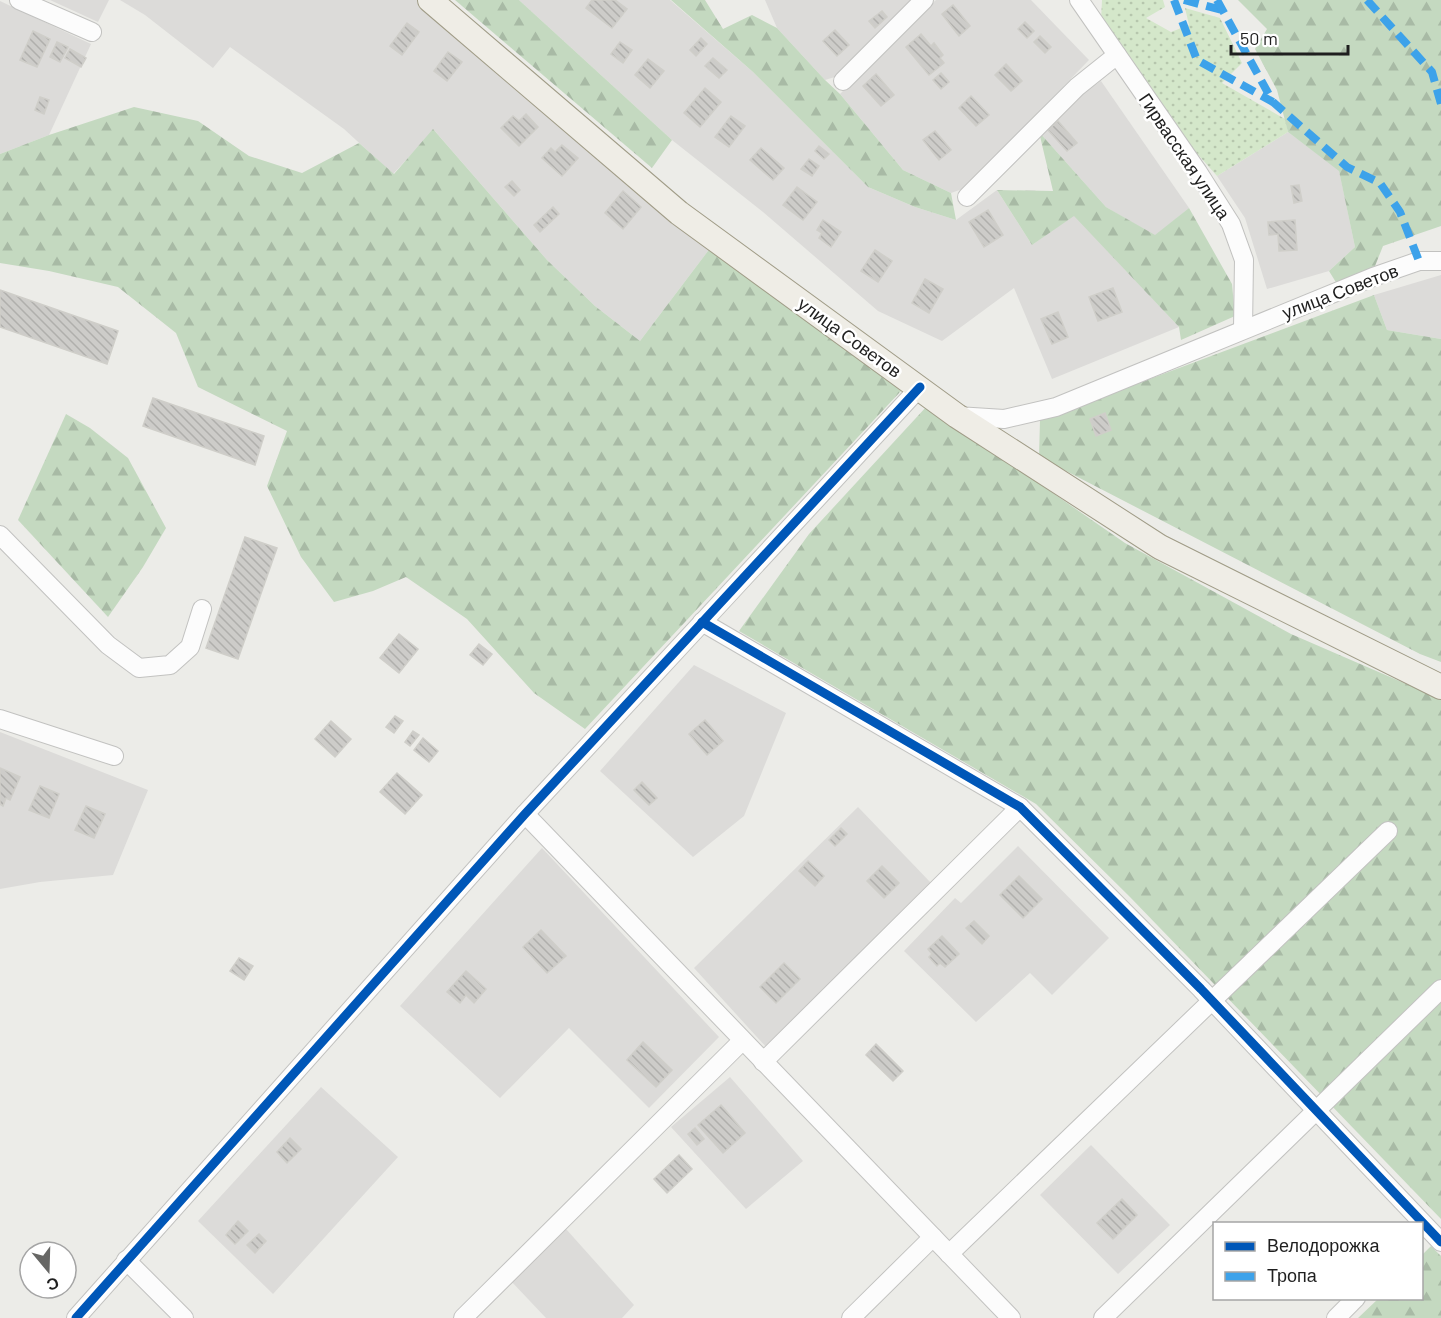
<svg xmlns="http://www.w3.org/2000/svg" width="1441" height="1318" font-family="Barlow,sans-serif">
  <defs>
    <pattern id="grass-dots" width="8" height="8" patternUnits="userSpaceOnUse" patternTransform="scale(1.5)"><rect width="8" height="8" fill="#d4e7ca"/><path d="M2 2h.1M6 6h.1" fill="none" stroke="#b6c6ad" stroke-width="1.8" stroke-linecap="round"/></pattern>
    <pattern id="forest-firs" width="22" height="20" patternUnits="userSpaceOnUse" patternTransform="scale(1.5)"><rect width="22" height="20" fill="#c4d9c0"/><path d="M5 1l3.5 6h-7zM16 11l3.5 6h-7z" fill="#a8baa5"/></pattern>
    <pattern id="building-back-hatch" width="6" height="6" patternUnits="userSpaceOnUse" patternTransform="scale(1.5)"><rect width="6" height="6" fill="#cdccc9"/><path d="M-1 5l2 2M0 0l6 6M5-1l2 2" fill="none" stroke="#b0afac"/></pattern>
  </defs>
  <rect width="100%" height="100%" fill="#ecece8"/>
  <!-- residential -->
  <g fill="#dcdbd9">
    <path d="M50,0H109L98,22Z"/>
    <path d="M120,0H417L665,212L711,247L640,341L595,306L547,260L434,130L393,174L344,129L230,47L213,68L145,15Z"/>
    <path d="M519,0H670L753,72L868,187L915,207L956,220L997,190L1032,245L1074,215L1179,327L1052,379L1014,288L942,341L878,311L763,212L672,140Z"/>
    <path d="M765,0H914L838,76L825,80L777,28Z"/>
    <path d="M936,0H1031L1089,60L965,188L951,193L903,170L840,94L909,24Z"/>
    <path d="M0,1L91,44L49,135L0,154Z"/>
    <path d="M1101,81L1189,208L1155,236L1106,207L1039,132L1074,100Z"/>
    <path d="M1288,132L1339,170L1355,247L1329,271L1267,289L1245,218L1217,176Z"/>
    <path d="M1441,275V339L1387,330L1374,295Z"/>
    <path d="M694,665L786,713L744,816L693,857L600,771Z"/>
    <path d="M0,732L148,790L113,875L40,882L0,889Z"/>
    <path d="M858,807L932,884L767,1048L694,968Z"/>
    <path d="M1018,846L1109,938L1052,995L1030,973L976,1022L904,951L955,898L961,903Z"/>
    <path d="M542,848L719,1037L649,1108L569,1028L500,1098L400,1006Z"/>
    <path d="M730,1077L803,1161L746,1209L671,1127Z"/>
    <path d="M321,1087L398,1157L273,1294L198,1221Z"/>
    <path d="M1091,1145L1170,1225L1118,1274L1040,1195Z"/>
    <path d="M566,1229L634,1305L622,1318H546L511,1281Z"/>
  </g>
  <!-- grass -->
  <path fill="url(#grass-dots)" d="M1102,0H1163L1165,7L1146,18L1171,32L1189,25L1185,8L1220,18L1242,63L1222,83L1285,119L1288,132L1217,176L1163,115L1101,21Z"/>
  <!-- forest -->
  <g fill="url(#forest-firs)">
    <path d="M455,0H519L672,140L652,168Z"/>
    <path d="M671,0H705L723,29L752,15L777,28L825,80L840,94L903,170L951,193L956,220L915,207L868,187L753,72Z"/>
    <path d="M1238,0H1441V226L1383,246L1375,266L1337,284L1329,271L1355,247L1339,171L1288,132L1277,90L1255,49L1267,29Z"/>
    <path d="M134,107L198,121L249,156L302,173L359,143L394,174L433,129L547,260L595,306L640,341L711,247L901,391L585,729L534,693L467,619L406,577L373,591L334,602L301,557L267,486L287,431L198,387L176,333L118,287L49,271L0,263V154L49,135Z"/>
    <path d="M1039,132L1106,207L1155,235L1189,208L1232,284L1235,316L1181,340L1179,327L1074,216L1032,245L997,190L1053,191Z"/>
    <path d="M1374,295L1387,330L1441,339V662L1420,654L1039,457L1040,420Z"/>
    <path d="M927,406L1125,543L1291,634L1441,699V1219L1130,897L1036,804L739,631L809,534Z"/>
    <path d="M66,414L90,428L128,458L166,528L143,567L108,617L18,520Z"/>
    <path d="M1431,1246L1441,1256V1318H1358L1378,1299L1422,1298V1255Z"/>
  </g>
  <!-- building -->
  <g fill="url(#building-back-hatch)" stroke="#cfcec9" stroke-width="1.5">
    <path d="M592,0H615L627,9L612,28L586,8Z"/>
    <path d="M953,5L970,26L959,36L942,14Z"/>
    <path d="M882,11L887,17L875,28L869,21Z"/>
    <path d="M1025,22L1034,31L1027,38L1018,29Z"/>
    <path d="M407,23L419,32L402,55L390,46Z"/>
    <path d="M835,30L849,45L837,56L823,41Z"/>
    <path d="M33,31L50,39L37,67L20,60Z"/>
    <path d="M921,34L931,46L934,43L943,55L940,58L944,63L929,75L906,47Z"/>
    <path d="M1040,36L1051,47L1045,53L1034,42Z"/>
    <path d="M701,38L707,44L696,56L690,50Z"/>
    <path d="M57,42L68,47L60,62L50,57Z"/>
    <path d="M620,42L632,50L623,63L611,54Z"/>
    <path d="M70,49L86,58L81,67L65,58Z"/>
    <path d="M448,52L462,62L447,81L434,71Z"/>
    <path d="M713,58L727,70L719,78L705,66Z"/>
    <path d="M648,59L664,71L650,88L635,75Z"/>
    <path d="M1006,64L1022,81L1011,91L995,75Z"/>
    <path d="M941,73L949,82L941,89L933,80Z"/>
    <path d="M876,74L894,95L881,106L863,86Z"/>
    <path d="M705,88L721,102L700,127L684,113Z"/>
    <path d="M971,96L989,115L976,126L959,108Z"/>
    <path d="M40,97L49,100L44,114L35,110Z"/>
    <path d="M526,114L538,127L519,146L501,128L513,116L519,121Z"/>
    <path d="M731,116L745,126L729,147L715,137Z"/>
    <path d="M1058,121L1077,143L1067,151L1048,130Z"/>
    <path d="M935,131L951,150L939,160L923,140Z"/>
    <path d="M562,145L578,158L562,176L542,158L551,148L555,152Z"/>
    <path d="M819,146L829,154L824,159L815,151Z"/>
    <path d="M761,148L784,168L773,180L750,160Z"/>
    <path d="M809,159L819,166L812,176L801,169Z"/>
    <path d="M512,181L520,190L514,196L505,187Z"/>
    <path d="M1299,185L1302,201L1294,203L1291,186Z"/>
    <path d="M797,187L817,202L803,220L783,205Z"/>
    <path d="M623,191L641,207L623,229L605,213Z"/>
    <path d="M553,207L559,214L540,232L534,225Z"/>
    <path d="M988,210L1003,235L984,247L969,222Z"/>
    <path d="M823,220L841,232L831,247L819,238L822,233L817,230Z"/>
    <path d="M1295,220L1297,250L1279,251L1278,234L1269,235L1268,222Z"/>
    <path d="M875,250L892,261L878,282L861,271Z"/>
    <path d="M925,279L943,289L929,313L912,303Z"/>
    <path d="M1113,288L1122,312L1098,321L1089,297Z"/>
    <path d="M0,290L118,331L107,364L0,327Z"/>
    <path d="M1058,312L1068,337L1052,344L1041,319Z"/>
    <path d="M153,398L264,436L255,465L143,426Z"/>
    <path d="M1105,413L1111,430L1096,436L1090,419Z"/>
    <path d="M245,537L277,548L238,659L206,648Z"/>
    <path d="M399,634L418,649L399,673L380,658Z"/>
    <path d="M479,644L492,654L483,665L470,655Z"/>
    <path d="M395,716L403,721L394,733L386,727Z"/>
    <path d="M705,720L723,741L707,755L689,734Z"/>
    <path d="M331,721L351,739L335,757L315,739Z"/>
    <path d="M413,731L419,735L410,746L405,742Z"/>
    <path d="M423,738L438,751L429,762L414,750Z"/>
    <path d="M0,768L20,777L10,800L6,798L3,806L0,804Z"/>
    <path d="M397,773L422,795L405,814L380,792Z"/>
    <path d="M642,782L657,798L649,805L634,790Z"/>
    <path d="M40,786L59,794L49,818L29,810Z"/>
    <path d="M86,806L105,814L94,838L75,830Z"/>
    <path d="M841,828L847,834L835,846L829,840Z"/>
    <path d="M808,861L824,876L815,886L799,871Z"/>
    <path d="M882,866L899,883L884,898L867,881Z"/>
    <path d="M1019,876L1042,899L1023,918L1000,895Z"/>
    <path d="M974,921L989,936L982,944L966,928Z"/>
    <path d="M541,930L566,956L547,973L523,947Z"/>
    <path d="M942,936L959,954L945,967L940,963L937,966L929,957L932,954L928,949Z"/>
    <path d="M239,958L253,966L244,980L230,971Z"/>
    <path d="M784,963L800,979L776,1003L760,987Z"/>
    <path d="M466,971L486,989L474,1003L466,995L460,1003L447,992Z"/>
    <path d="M643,1042L672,1070L656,1087L627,1060Z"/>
    <path d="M876,1044L903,1071L893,1081L866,1055Z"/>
    <path d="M721,1105L745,1133L723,1153L698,1125Z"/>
    <path d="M695,1128L704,1139L697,1145L688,1134Z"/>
    <path d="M290,1138L301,1149L287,1163L277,1152Z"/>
    <path d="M679,1155L692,1169L667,1193L654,1179Z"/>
    <path d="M1122,1199L1137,1215L1113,1239L1097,1223Z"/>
    <path d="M238,1221L248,1231L235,1244L226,1235Z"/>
    <path d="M259,1234L266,1241L255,1253L247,1245Z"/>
  </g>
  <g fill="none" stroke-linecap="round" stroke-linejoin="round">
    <!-- minor casing -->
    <g stroke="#c2c2c0" stroke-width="20">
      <g id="minor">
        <path d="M19,0L92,32"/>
        <path d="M1079,0L1198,172L1231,224L1244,260L1243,329"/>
        <path d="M843,81L924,0"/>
        <path d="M967,197L1077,87L1117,55"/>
        <path d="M957,416L1004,419L1056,407L1373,277L1419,261H1441"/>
        <path d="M0,535L108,645L139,668L170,665L190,647L202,609"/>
        <path d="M702,622L1020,807L1201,989L1441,1242"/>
        <path d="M0,719L114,756"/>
        <path d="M525,814L1011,1318"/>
        <path d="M763,1062L1020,807"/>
        <path d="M949,1254L1388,831"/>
        <path d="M126,1260L184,1318"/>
        <path d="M76,1318L525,814L920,387"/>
        <path d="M463,1318L742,1041"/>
        <path d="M851,1318L933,1237"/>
        <path d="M1103,1318L1441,989"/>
        <path d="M1336,1318L1356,1298"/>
      </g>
    </g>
    <!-- major casing -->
    <g stroke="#a09c87" stroke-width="26">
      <path id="major" d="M430,0L679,213L957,416L1160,547L1441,687"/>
    </g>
    <!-- minor -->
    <use href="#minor" stroke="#fcfcfc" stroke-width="18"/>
    <!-- major -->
    <use href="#major" stroke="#efede6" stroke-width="24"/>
    <!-- quiet -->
    <g stroke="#3da2ea" stroke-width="8" stroke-dasharray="15 8" stroke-linecap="butt">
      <path d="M1174,0L1197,60L1273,102"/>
      <path d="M1184,0L1222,10"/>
      <path d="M1217,0L1273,102L1347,167L1380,183L1400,212L1419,261"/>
      <path d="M1367,0L1432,72L1441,104"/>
    </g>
    <!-- cycleway casing -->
    <g stroke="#fff" stroke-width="13">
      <g id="cycleway">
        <path d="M702,622L1020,807L1201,989L1441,1242"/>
        <path d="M76,1318L525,814L920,387"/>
      </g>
    </g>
    <!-- cycleway -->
    <use href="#cycleway" stroke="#0057b8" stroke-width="9"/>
  </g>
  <g text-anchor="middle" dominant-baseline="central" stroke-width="5" stroke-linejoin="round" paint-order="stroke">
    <!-- street labels -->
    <g font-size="18" fill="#1f1f1f" stroke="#fff">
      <text transform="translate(1185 156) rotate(56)">Гирвасская улица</text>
      <text transform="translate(1340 291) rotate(-21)">улица Советов</text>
      <text transform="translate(850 337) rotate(36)">улица Советов</text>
    </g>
  </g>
  <!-- legend -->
  <rect x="1213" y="1222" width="210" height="78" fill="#ffffff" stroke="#a5a5a5" stroke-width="1.5"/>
  <rect x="1225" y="1242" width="30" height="9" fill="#0057b8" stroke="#a5a5a5" stroke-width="1.5"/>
  <text x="1267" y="1252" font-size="18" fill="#1f1f1f">Велодорожка</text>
  <rect x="1225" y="1272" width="30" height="9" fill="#3da2ea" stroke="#a5a5a5" stroke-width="1.5"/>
  <text x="1267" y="1282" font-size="18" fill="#1f1f1f">Тропа</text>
  <!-- north arrow -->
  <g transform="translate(48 1270) rotate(161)"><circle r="28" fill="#ffffff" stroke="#a5a5a5" stroke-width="1.5"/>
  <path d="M0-4.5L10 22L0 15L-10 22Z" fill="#676765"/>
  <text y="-9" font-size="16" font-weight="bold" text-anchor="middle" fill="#1f1f1f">С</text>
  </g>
  <!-- scale -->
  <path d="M1231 45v9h117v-9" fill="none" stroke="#1f1f1f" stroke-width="3"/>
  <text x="1240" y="45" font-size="18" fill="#1f1f1f" stroke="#ffffff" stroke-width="4.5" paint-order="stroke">50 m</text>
</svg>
